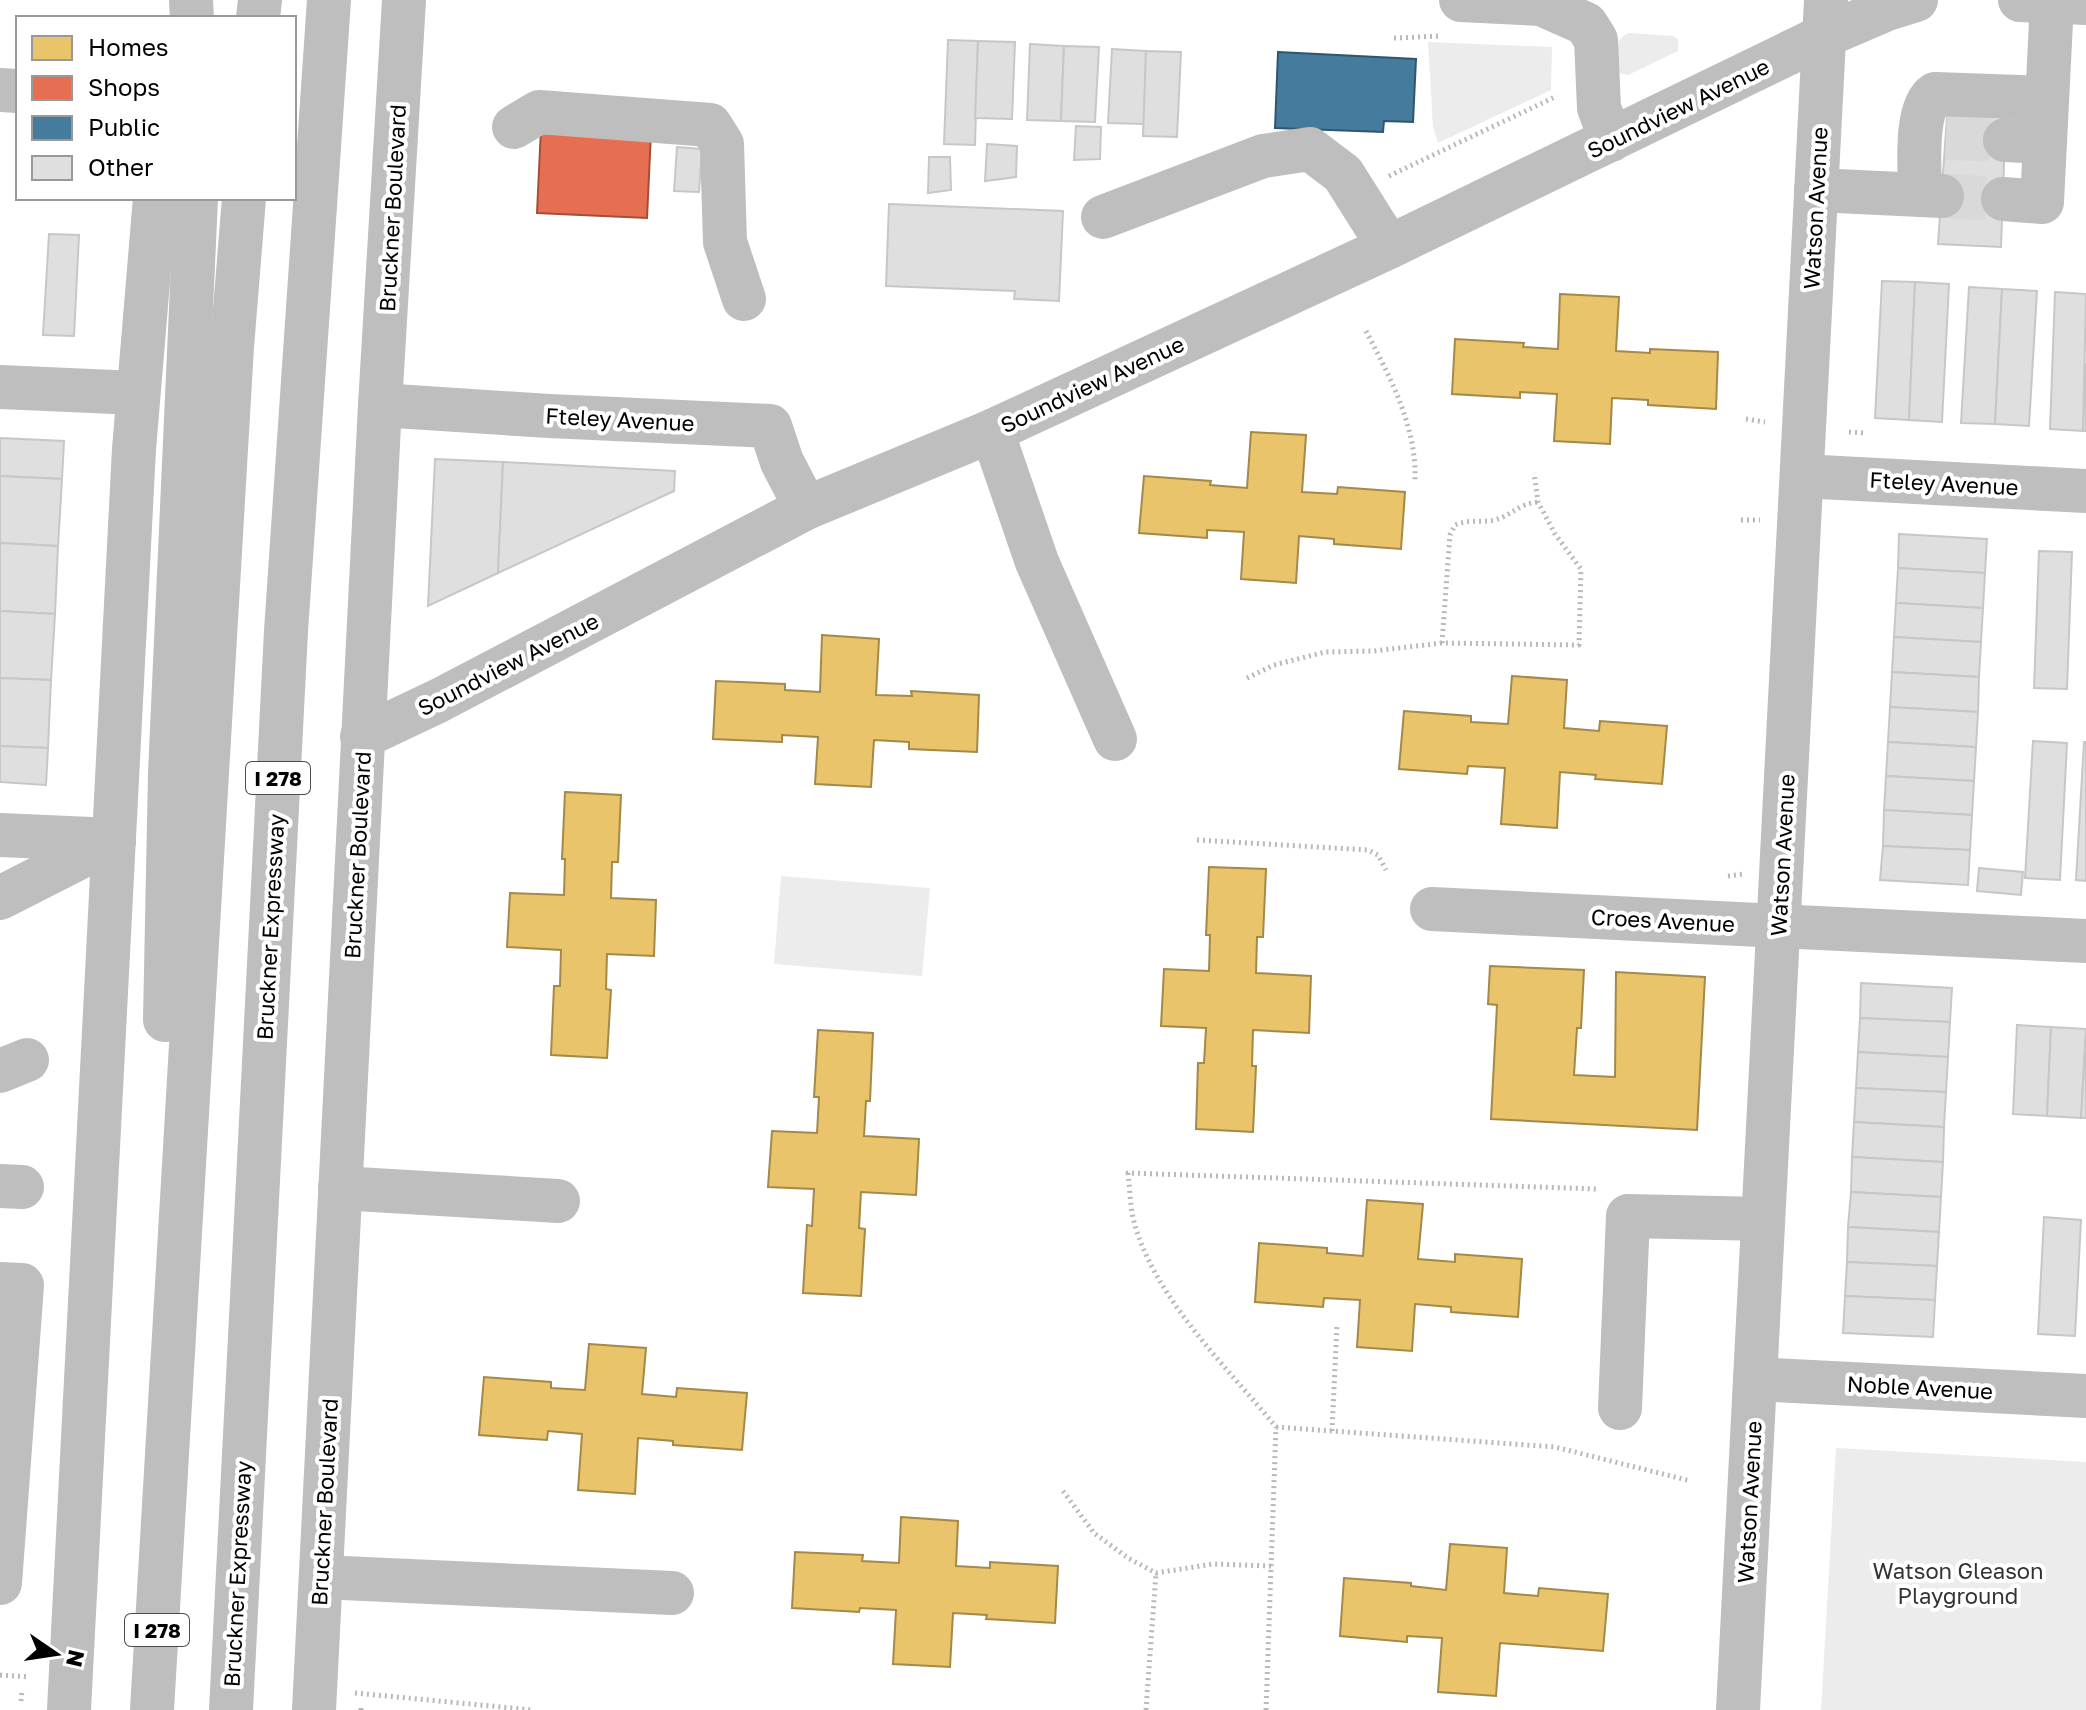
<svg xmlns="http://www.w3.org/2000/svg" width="2086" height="1710" font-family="'Golos Text',sans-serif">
  <rect width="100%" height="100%" fill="#fff"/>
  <!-- green -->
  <g fill="#ececec">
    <path d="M1628,33L1673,36L1678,39V51L1628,75L1619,73C1618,58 1612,40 1628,33Z"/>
    <path d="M1428,42L1552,47L1551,90L1438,143L1433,127Z"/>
    <path d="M781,876L930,888L922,976L774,964Z"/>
    <path d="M1836,1448L2086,1462V1710H1821Z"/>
  </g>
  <!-- homes -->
  <g fill="#e9c46a" stroke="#a3894a" stroke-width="2">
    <path d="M1560,294L1619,297L1616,351L1650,353V349L1718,352L1716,409L1648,405V400L1612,398L1610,444L1554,441L1557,394L1520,392V398L1452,394L1455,339L1524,343L1523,347L1558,349Z"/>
    <path d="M1251,432L1306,435L1302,492L1337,494L1338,487L1405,492L1401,549L1334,544V539L1299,536L1296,583L1241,579L1244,532L1207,530V538L1139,533L1144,476L1211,481L1210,485L1247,488Z"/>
    <path d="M822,635L879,639L876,695L912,696L911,691L979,695L977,752L909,749V742L874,740L871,787L815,784L818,737L782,735V742L713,739L716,681L785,684V690L820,692Z"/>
    <path d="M1512,676L1567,680L1564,728L1599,731L1600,721L1667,726L1662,784L1595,779L1596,775L1560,772L1557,828L1501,824L1505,768L1468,766L1467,774L1399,769L1404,711L1471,716V722L1508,724Z"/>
    <path d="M565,792L621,795L618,862H612L611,898L656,900L654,956L607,954L606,989L611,990L607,1058L551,1055L554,986H560L561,950L507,947L510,893L564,895L565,859H562Z"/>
    <path d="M1209,867L1266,869L1263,937H1257L1256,973L1311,976L1309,1033L1253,1030L1252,1066H1256L1253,1132L1196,1129L1198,1063H1204L1206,1028L1161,1026L1164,969L1209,971L1210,935H1206Z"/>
    <path d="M1490,966L1584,970L1581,1028H1577L1574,1075L1615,1077L1616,972L1705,977L1697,1130L1491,1119L1497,1005L1488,1004Z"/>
    <path d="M818,1030L873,1033L870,1101H866L864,1136L919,1139L916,1195L861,1192L859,1228L865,1229L861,1296L803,1293L807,1225L812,1226L814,1189L768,1187L772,1131L817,1133L819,1097H814Z"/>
    <path d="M1367,1200L1423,1204L1418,1259L1455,1262V1254L1522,1259L1518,1317L1451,1312V1307L1415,1304L1412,1351L1357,1347L1360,1300L1324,1298L1323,1307L1255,1302L1259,1243L1327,1248V1253L1363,1256Z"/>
    <path d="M589,1344L646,1348L642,1394L676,1397L677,1388L747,1393L742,1450L673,1445V1441L638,1438L635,1494L578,1490L582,1434L548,1431L547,1440L479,1435L484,1377L551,1382V1388L585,1390Z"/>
    <path d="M901,1517L958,1521L956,1566L990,1568V1562L1058,1566L1055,1623L986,1619L987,1615L953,1613L950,1667L893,1664L896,1610L860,1608L859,1612L792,1608L795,1552L863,1555L862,1561L899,1563Z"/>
    <path d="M1450,1544L1507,1548L1504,1593L1538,1596L1539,1588L1608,1594L1603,1651L1500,1643L1496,1696L1438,1692L1442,1638L1407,1636V1642L1340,1636L1344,1578L1411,1583V1586L1446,1590Z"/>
  </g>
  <!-- shops -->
  <path fill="#e76f51" stroke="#a24e39" stroke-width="2" d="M541,128L651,133L647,218L537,213Z"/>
  <!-- public -->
  <path fill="#457b9d" stroke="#30566e" stroke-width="2" d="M1278,52L1416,59L1413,122L1384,121L1383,132L1275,128Z"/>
  <!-- building -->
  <g fill="#dfdfdf" stroke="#c7c7c7" stroke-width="2">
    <path d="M948,40L978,41L975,145L944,144Z"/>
    <path d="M978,41L1015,42L1012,119L975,118Z"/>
    <path d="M1030,44L1064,46L1061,121L1027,120Z"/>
    <path d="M1064,46L1099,47L1095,122L1061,121Z"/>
    <path d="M1112,49L1146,51L1144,124L1108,123Z"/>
    <path d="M1146,51L1181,52L1177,137L1143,136Z"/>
    <path d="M1948,103L2006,108L2001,247L1938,244Z"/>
    <path d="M1076,126L1101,127L1100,159L1074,160Z"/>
    <path d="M987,144L1017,146L1016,177L985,181Z"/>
    <path d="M677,147L702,149L699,192L674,191Z"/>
    <path d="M929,157H950L951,190L928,193Z"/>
    <path d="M889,204L1063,211L1059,301L1014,299L1015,291L886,286Z"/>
    <path d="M49,234L79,235L74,336L43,335Z"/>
    <path d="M1882,281L1915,282L1909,420L1875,418Z"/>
    <path d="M1915,282L1949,284L1942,422L1909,420Z"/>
    <path d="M1969,287L2002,289L1995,424L1961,423Z"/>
    <path d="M2002,289L2037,291L2029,426L1995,424Z"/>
    <path d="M2055,292L2086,294L2083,431L2050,429Z"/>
    <path d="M2086,363V431H2083Z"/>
    <path d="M0,438L64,441L62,479L0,476Z"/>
    <path d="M435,459L503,462L498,573L428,606Z"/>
    <path d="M503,462L675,471L674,491L498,573Z"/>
    <path d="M0,476L62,479L58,546L0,543Z"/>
    <path d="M1899,534L1987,539L1985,573L1898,568Z"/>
    <path d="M0,543L58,546L55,614L0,611Z"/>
    <path d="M2039,551L2072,552L2067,689L2034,688Z"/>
    <path d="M1898,568L1985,573L1983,608L1896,603Z"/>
    <path d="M1896,603L1983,608L1981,642L1894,637Z"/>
    <path d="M0,611L55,614L51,680L0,678Z"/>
    <path d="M1894,637L1981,642L1979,677L1892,672Z"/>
    <path d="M1892,672L1979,677L1978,712L1890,707Z"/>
    <path d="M0,678L51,680L48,748L0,746Z"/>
    <path d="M1890,707L1978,712L1976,747L1888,742Z"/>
    <path d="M2033,741L2067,743L2060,880L2025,878Z"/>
    <path d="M1888,742L1976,747L1974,781L1886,776Z"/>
    <path d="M2084,742H2086V881L2076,880Z"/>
    <path d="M0,746L48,748L46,785L0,782Z"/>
    <path d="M1886,776L1974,781L1972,815L1884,810Z"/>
    <path d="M1884,810L1972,815L1970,850L1883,846Z"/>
    <path d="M1883,846L1970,850L1968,885L1880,880Z"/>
    <path d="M1979,868L2023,872L2021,895L1977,891Z"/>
    <path d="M1861,983L1952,988L1950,1022L1860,1018Z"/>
    <path d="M1860,1018L1950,1022L1948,1057L1858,1052Z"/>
    <path d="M2017,1025L2051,1027L2047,1116L2013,1114Z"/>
    <path d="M2051,1027L2086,1029L2081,1118L2047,1116Z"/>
    <path d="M2086,1036V1118H2081Z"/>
    <path d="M1858,1052L1948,1057L1946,1092L1856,1088Z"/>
    <path d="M1856,1088L1946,1092L1944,1127L1854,1122Z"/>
    <path d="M1854,1122L1944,1127L1943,1162L1852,1157Z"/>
    <path d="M1852,1157L1943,1162L1941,1197L1851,1192Z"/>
    <path d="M1851,1192L1941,1197L1939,1232L1848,1227Z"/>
    <path d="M2044,1217L2081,1220L2075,1336L2038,1334Z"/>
    <path d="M1848,1227L1939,1232L1937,1266L1847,1262Z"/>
    <path d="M1847,1262L1937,1266L1935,1300L1845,1296Z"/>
    <path d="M1845,1296L1935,1300L1933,1337L1843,1333Z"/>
  </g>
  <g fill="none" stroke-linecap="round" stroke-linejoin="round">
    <!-- minor-tunnel -->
    <g stroke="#d9d9d9" stroke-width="44" stroke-dasharray="44 22" stroke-linecap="butt">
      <path d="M1946,138L2005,140"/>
      <path d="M1942,196L2003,199"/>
    </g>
    <!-- path -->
    <g stroke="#b9b9b9" stroke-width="5" stroke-dasharray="2 4" stroke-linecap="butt">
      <path d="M1394,38L1440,36"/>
      <path d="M1389,176L1557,96"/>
      <path d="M1366,331C1390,377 1417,427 1415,481"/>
      <path d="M1746,419L1765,422"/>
      <path d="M1849,432L1865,433"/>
      <path d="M1741,520H1760"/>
      <path d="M1442,643L1450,535L1455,525C1468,519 1481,523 1495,520C1512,515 1518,504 1538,502"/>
      <path d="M1247,678L1274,665L1325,652L1374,651L1442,643L1579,645L1581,569L1555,534L1538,502L1534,473"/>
      <path d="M1197,840L1368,850L1378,855L1386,870"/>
      <path d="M1728,876L1743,874"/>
      <path d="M1276,1427L1555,1447L1691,1481"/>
      <path d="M1332,1431L1337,1325"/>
      <path d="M1063,1491L1094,1533L1128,1558L1156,1573L1213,1564L1271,1566"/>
      <path d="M0,1675L30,1677"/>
      <path d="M355,1693L533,1710"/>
      <path d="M21,1701L22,1690"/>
      <path d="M361,1710V1707"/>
      <path d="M1146,1710L1156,1573"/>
      <path d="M1266,1710L1276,1427C1227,1367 1155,1299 1134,1222C1130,1206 1130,1189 1128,1173L1597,1189"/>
    </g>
    <!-- minor -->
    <g stroke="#bebebe" stroke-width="44">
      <path d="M1461,0L1541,4L1586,24L1596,40L1599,108L1611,140"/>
      <path d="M0,90L18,91"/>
      <path d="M514,127L539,112L710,125L722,144L725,242L744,299"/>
      <path d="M2005,140L2045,142"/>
      <path d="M1816,190L1942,196"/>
      <path d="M1920,195C1920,171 1914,108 1935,94L2047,98"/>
      <path d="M2003,199L2042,202L2052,2"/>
      <path d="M1103,217L1263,156L1310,149L1343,174L1389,247"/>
      <path d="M0,387L137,393"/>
      <path d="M380,405L549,416L770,426L782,462L806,508"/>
      <path d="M992,431L1037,562L1115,739"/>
      <path d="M1802,476L2086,491"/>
      <path d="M0,835L114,840"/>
      <path d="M1432,909L2086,941"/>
      <path d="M0,1071L27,1060"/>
      <path d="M0,1186L22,1187"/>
      <path d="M340,1188L558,1201"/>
      <path d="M0,1284L22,1285L0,1583"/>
      <path d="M1755,1379L2086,1396"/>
      <path d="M1620,1408L1628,1216L1763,1219"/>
      <path d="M321,1577L672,1593"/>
      <path d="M1738,1710L1826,0"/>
    </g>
    <!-- major -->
    <g stroke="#bebebe" stroke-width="44">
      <path d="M2020,0L2086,3"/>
      <path d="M362,737L438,701L806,508L992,431L1389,247L1824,36L1887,9L1916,0"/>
      <path d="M0,898L114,840"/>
      <path d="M69,1710L134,449L155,198"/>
      <path d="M314,1710L380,405L404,0"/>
    </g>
    <!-- highway -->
    <g stroke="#bebebe" stroke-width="44">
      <path d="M191,0L192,18"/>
      <path d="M1531,0L1541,4"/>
      <path d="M258,18L260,0"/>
      <path d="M165,1020L170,773L196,198"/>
      <path d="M152,1710L232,347L244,198"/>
      <path d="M231,1710L286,631L329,0"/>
    </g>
  </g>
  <g text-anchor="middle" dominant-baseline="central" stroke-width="8" stroke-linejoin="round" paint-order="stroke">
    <!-- shield labels -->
    <g fill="#fff" stroke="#4c4c4c" stroke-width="2">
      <rect x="246" y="762" width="64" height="32" rx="6"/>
      <rect x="125" y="1614" width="64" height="32" rx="6"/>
    </g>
    <g font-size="20" font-weight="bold" fill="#000">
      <text x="278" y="778">I 278</text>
      <text x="157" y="1630">I 278</text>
    </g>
    <!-- street labels -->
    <g font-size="22" fill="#000" stroke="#fff">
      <text transform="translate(1678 108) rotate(-26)">Soundview Avenue</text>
      <text transform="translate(392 208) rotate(-87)">Bruckner Boulevard</text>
      <text transform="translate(1815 208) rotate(-87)">Watson Avenue</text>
      <text transform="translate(1092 384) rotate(-25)">Soundview Avenue</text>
      <text transform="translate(620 419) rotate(3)">Fteley Avenue</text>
      <text transform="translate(1944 483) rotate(3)">Fteley Avenue</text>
      <text transform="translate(508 664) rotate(-27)">Soundview Avenue</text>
      <text transform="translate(357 855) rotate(-87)">Bruckner Boulevard</text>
      <text transform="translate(1782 855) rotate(-87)">Watson Avenue</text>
      <text transform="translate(1663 920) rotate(3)">Croes Avenue</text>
      <text transform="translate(270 927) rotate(-87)">Bruckner Expressway</text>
      <text transform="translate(1920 1387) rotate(3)">Noble Avenue</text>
      <text transform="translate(324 1502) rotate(-87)">Bruckner Boulevard</text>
      <text transform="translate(1749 1502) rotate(-87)">Watson Avenue</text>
      <text transform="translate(237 1574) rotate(-87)">Bruckner Expressway</text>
    </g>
    <!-- park labels -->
    <g font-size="22" fill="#333" stroke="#fff">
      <text x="1958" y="1570">Watson Gleason<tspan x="1958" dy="25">Playground</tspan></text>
    </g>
  </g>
  <!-- legend -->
  <rect x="16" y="16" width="280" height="184" fill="#ffffff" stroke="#999999" stroke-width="2"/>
  <rect x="32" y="36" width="40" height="24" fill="#e9c46a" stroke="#999999" stroke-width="2"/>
  <text x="88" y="56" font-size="24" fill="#000000">Homes</text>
  <rect x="32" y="76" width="40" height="24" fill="#e76f51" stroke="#999999" stroke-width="2"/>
  <text x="88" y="96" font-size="24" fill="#000000">Shops</text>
  <rect x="32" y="116" width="40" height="24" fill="#457b9d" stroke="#999999" stroke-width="2"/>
  <text x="88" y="136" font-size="24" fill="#000000">Public</text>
  <rect x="32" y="156" width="40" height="24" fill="#dfdfdf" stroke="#999999" stroke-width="2"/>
  <text x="88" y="176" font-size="24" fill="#000000">Other</text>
  <!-- north arrow -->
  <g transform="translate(56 1654) rotate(103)" stroke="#ffffff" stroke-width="6" paint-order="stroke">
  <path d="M0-6L14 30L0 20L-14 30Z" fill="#000000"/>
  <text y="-12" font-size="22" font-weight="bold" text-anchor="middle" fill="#000000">N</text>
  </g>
</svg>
